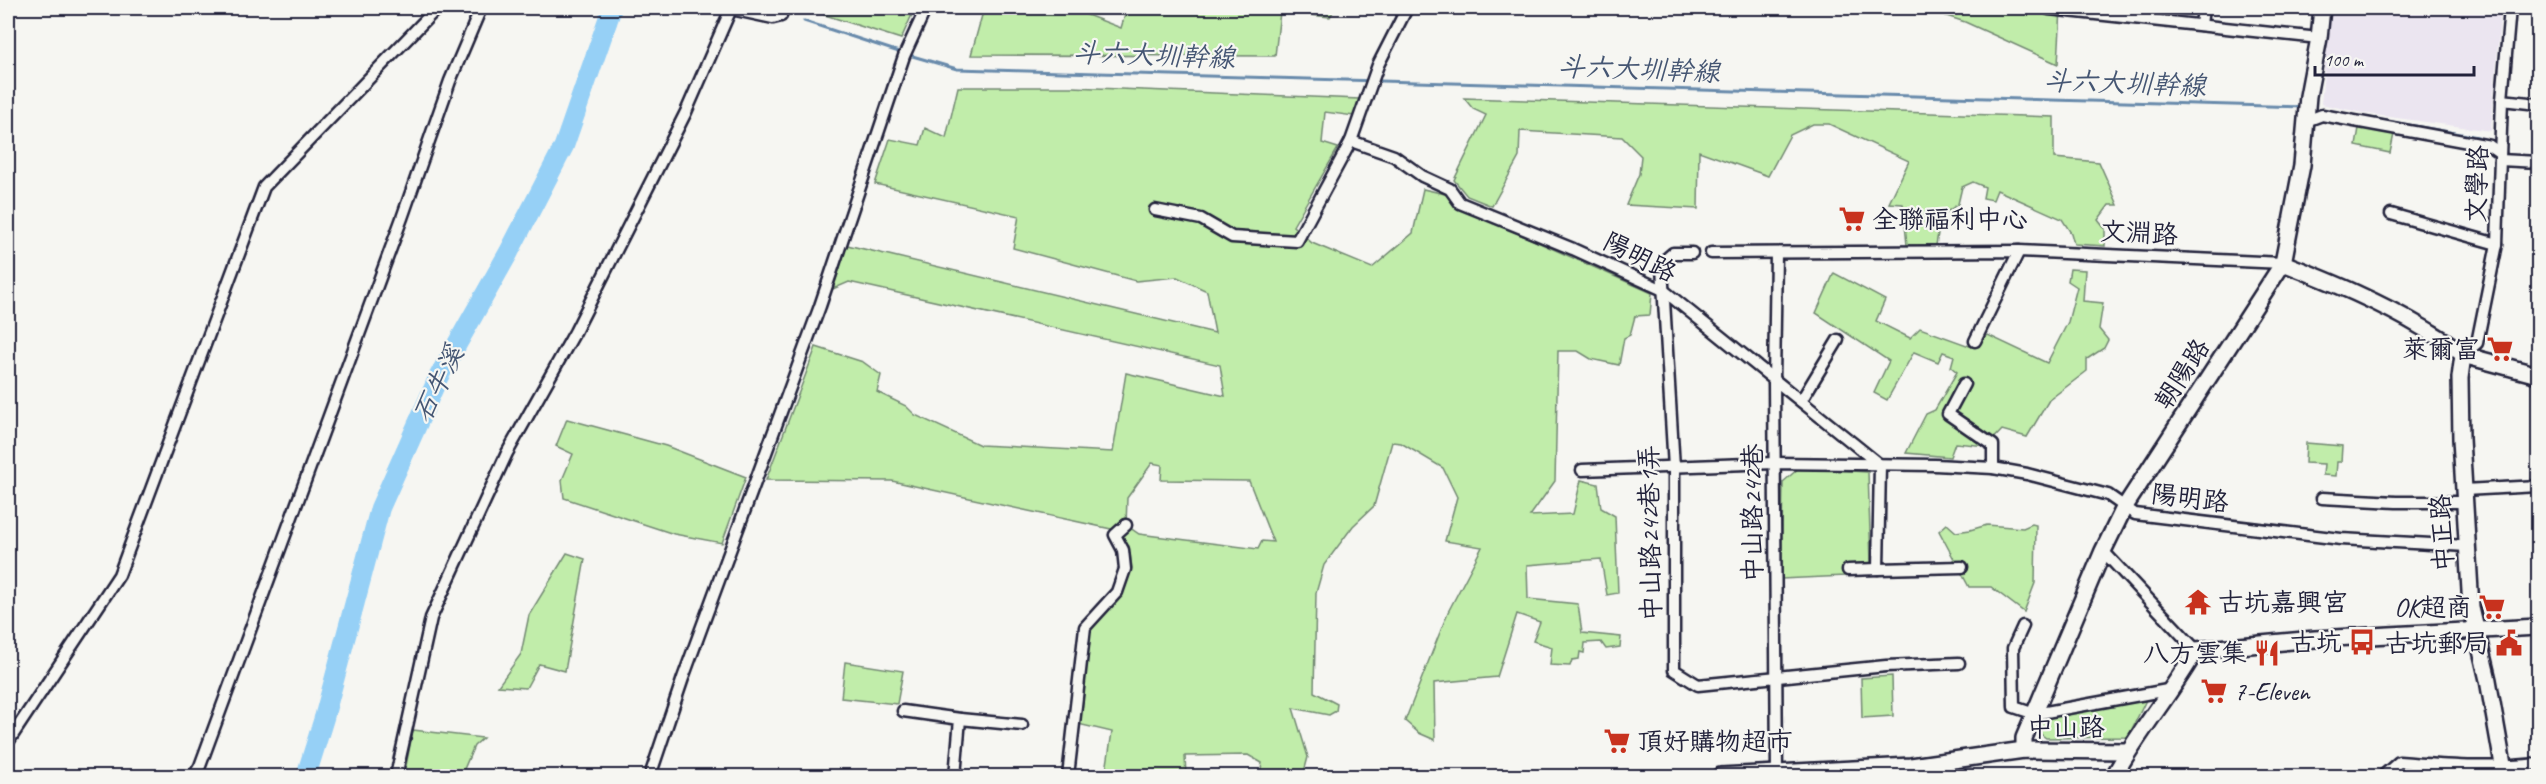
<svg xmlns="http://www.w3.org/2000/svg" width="2546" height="784" font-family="Caveat,'LXGW WenKai TC',sans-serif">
  <rect width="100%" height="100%" fill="#f6f6f2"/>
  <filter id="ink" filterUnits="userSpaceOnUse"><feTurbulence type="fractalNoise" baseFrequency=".0167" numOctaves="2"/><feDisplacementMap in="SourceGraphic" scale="12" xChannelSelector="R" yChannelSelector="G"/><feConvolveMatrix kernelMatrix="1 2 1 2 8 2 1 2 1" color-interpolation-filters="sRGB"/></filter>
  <g filter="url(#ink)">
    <!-- built -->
    <path fill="#ebe5f0" d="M2330,8H2501L2491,131L2368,114L2321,104Z"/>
    <!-- green -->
    <g fill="#c1edaa" stroke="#728872" stroke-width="1.5" fill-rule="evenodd">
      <path d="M803,8H915L901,39Z"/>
      <path d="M984,8H1069L1121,28L1127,8H1335L1330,17L1280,12L1275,56L971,55Z"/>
      <path d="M1922,8H2061L2058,64L1965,22Z"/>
      <path d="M958,87H1072L1359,99L1354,116L1325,112L1322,143L1338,148L1293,226L1312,243L1372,268L1413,233L1423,189L1445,194L1463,209L1652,293L1650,315L1635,316L1630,335L1624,338L1619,365L1591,359L1578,351H1558L1555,481L1530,516L1573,514L1581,480L1598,484L1601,508L1615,516L1618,593L1607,595L1601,559L1527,565L1528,599L1578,604L1582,633L1621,637L1620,647L1606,649L1601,642L1585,643L1584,653L1580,652L1579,659L1572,660L1570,666L1550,665L1552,647L1533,641L1540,622L1517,614L1497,677L1434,683L1435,740L1419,733L1405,721L1448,612L1482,547L1445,541L1457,497L1443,468L1401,443L1392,442L1374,506L1353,526L1324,565L1316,593L1314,692L1337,704L1336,711L1329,715L1293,708L1308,757L1303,776H1260L1262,763L1248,755L1185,756L1186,776H1095L1096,773L1106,771L1112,732L1078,724L1090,629L1121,594L1132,568L1129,546L1111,529L892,481L766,480L816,347L863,362L881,375L877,392L906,406L915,415L980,445L1113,452L1126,373L1225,396L1220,365L849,282L833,289L847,245L1215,333L1207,291L1177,277L1136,281L1013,248L1019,216L875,184L890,139L920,145L925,128L946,138ZM1152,463L1162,465L1161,480L1249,481L1273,542L1262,541L1258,549L1139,534L1126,525L1127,498Z"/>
      <path d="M1464,98L2054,117V158L2099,162L2118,205H2109L2098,220L2105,229V246L2074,244L2071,233L2062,219L1997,190L1993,200L1983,198L1985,187L1973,182L1962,187L1958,204L1941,216L1936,245H1907L1903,204L1889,203L1909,161L1829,124H1813L1790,135L1768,176L1699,151L1698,209L1626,205L1639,174L1641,156L1622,137L1520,131L1519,157L1492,206L1467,196L1454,180L1486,115L1473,109Z"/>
      <path d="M2359,128L2394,134L2390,153L2356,146Z"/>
      <path d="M2070,269L2085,270L2083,301L2103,303L2099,329L2108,340L2104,348L2087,359V371L2049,400L2027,437L2002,430L1987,446L1955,443L1950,457L1906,453L1926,414L1935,410L1957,372L1951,367L1954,356L1943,352L1938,362L1914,352L1887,400L1874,393L1889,361L1816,313L1834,273L1885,300L1876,321L1910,338L1920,328L1972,347L1988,335L2047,363L2068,322L2077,287L2068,281Z"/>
      <path d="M567,419L666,446L746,477L722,543L674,534L564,498L562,480L573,454L556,446Z"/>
      <path d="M2306,443L2342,446L2341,462H2337L2336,476L2323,475L2324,464L2305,463Z"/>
      <path d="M1799,468L1868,472L1871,563L1845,564V576L1781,579L1783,482Z"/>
      <path d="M1947,524L1956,532L1970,530L1987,525L2023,528L2032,524L2036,525L2035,583L2024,612L1991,587H1969L1939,531Z"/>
      <path d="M567,553L585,559L565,671L539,664L526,688L498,686L521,654L529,615Z"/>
      <path d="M845,662L903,671L897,704L841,698Z"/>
      <path d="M1892,676L1893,716L1862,718L1861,678Z"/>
      <path d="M2148,696L2128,737L2046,738L2038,732L2042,716Z"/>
      <path d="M413,730L483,738L474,746L461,776H404Z"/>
    </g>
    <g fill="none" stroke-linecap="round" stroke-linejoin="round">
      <!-- stream -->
      <g stroke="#688aab" stroke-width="3">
        <path d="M804,21L902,53"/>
        <path d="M909,55L957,69L2303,107"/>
        <path d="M2369,118L2478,137"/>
      </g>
      <!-- river -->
      <path stroke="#96d0f6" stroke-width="20" d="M306,776L324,718L380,508L439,376L509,252L564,146L612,8"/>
      <!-- street casing -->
      <g stroke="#22223b" stroke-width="15">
        <g id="street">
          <path d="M2049,9L2319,38"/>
          <path d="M2201,25L2203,8"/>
          <path d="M2502,100L2538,104"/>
          <path d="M2306,121L2322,115L2490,146L2500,153"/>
          <path d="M1351,141L1394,156L1422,176L1450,189L1460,203L1573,249L1663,290L1880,465L1878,569L1962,567"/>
          <path d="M2500,160L2538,162"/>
          <path d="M1155,210L1201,219L1232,237L1297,241L1351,141L1378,65L1407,8"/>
          <path d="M2391,214L2497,244"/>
          <path d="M1692,253H1673L1665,260L1662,267L1674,468V670L1698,685L1886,666L1959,663"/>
          <path d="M1711,253L2019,251L2283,263"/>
          <path d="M1776,254L1774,381L1777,776"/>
          <path d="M1975,341L2019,251"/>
          <path d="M2463,355L2477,343L2497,244L2502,100L2510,8"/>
          <path d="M1964,384L1948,414L1993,445V468"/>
          <path d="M1801,401L1838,340"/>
          <path d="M1582,470L1775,463L1935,465L1993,468L2027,474L2108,495L2135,514L2341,539L2467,546"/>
          <path d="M2464,490L2538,486"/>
          <path d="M2322,498L2396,502H2464"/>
          <path d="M2103,551L2196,650"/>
          <path d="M1848,570L1878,569"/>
          <path d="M2023,626L2013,648L2014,707L2035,714L2173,689"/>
          <path d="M903,711L960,719L955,776"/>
          <path d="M960,719L1022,725"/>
          <path d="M8,742L119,575L264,187L437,8"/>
          <path d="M194,776L200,766L402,218L450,81L481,8"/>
          <path d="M396,776L431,618L507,453L575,332L686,112L731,9L773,18L781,16"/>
          <path d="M650,776L683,678L820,306L904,56L926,8"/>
          <path d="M1068,776L1085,627L1117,592L1125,569L1123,550L1115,535L1126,525"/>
          <path d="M2383,776L2399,762C2446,766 2491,769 2538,764"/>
        </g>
      </g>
      <!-- secondary casing -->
      <g stroke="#22223b" stroke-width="20">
        <g id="secondary">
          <path d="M2283,263C2332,282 2380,302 2425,329C2438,337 2452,344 2463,355L2538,375"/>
          <path d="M2463,355L2460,378L2461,439L2471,608L2488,680L2505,776"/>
          <path d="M2024,750V738L2103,551L2124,508L2283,263L2302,165L2308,96L2319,38L2322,8"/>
          <path d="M1720,776L1911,766L2024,750L2128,751"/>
          <path d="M2114,776C2138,732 2171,694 2196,650L2315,639L2538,627"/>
        </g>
      </g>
      <!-- street -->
      <use href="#street" stroke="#f6f6f2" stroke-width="10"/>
      <!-- secondary -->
      <use href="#secondary" stroke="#f6f6f2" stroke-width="15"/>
    </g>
  </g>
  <!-- icons -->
  <defs>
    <g id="supermarket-bare" transform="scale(2.07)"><path d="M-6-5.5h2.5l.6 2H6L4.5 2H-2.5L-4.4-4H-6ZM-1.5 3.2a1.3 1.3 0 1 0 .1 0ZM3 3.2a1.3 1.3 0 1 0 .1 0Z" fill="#c8321e" stroke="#f6f6f2" stroke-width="2.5" paint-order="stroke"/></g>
    <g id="temple-bare" transform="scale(2.07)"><path d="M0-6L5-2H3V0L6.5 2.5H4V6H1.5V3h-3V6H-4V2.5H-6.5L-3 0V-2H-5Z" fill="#c8321e" stroke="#f6f6f2" stroke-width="2.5" paint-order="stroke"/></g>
    <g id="bus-bare" transform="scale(2.07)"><path d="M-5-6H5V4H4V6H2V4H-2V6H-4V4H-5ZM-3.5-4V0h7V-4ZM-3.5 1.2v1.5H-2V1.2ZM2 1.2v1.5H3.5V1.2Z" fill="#c8321e" stroke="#f6f6f2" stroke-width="2.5" paint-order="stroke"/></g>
    <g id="civic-bare" transform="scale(2.07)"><path d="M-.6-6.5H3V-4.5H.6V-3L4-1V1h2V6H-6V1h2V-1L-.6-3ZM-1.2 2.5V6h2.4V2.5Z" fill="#c8321e" stroke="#f6f6f2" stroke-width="2.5" paint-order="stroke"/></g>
    <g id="restaurant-bare" transform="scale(2.07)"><path d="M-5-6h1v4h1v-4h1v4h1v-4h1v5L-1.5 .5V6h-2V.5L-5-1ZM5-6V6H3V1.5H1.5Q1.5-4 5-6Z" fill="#c8321e" stroke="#f6f6f2" stroke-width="2.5" paint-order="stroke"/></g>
  </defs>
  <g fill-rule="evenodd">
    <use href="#supermarket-bare" x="1852" y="219"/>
    <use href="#supermarket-bare" x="2500" y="349"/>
    <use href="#temple-bare" x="2198" y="602"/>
    <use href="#supermarket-bare" x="2492" y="607"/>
    <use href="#bus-bare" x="2362" y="642"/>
    <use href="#civic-bare" x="2509" y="643"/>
    <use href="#restaurant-bare" x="2267" y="653"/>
    <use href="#supermarket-bare" x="2214" y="691"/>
    <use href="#supermarket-bare" x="1617" y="741"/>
  </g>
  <g text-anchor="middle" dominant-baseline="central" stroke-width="4.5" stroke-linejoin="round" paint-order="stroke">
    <!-- street labels -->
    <g font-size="26" fill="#22223b" stroke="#f6f6f2">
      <text transform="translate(2477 184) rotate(-88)">文學路</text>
      <text transform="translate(2139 233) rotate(3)">文淵路</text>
      <text transform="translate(1640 257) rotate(27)">陽明路</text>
      <text transform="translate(2182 374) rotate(-57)">朝陽路</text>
      <text transform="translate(2190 498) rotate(7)">陽明路</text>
      <text transform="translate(1752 513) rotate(-90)">中山路242巷</text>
      <text transform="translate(1650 533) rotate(-91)">中山路242巷1弄</text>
      <text transform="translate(2442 533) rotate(-93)">中正路</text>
      <text x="2066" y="727">中山路</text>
    </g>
    <!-- poi labels -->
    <g font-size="26" fill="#22223b" stroke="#f6f6f2" text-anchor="end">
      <text x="1872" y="219" text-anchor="start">全聯福利中心</text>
      <text x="2480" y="349">萊爾富</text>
      <text x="2218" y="602" text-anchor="start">古坑嘉興宮</text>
      <text x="2472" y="607">OK超商</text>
      <text x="2342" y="642">古坑</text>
      <text x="2489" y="643">古坑郵局</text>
      <text x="2247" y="653">八方雲集</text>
      <text x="2234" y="691" text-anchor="start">7-Eleven</text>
      <text x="1637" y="741" text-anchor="start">頂好購物超市</text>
    </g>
    <!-- water labels -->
    <g font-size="27" font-style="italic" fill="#455673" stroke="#f6f6f2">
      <text transform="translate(1154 55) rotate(2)">斗六大圳幹線</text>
      <text transform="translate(1639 69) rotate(2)">斗六大圳幹線</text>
      <text transform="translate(2125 83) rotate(2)">斗六大圳幹線</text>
      <text transform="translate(438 384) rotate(-64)">石牛溪</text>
    </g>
  </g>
  <!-- margin -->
  <rect width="2546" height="784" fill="none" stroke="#f6f6f2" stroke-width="30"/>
  <rect x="15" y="15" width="2516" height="754" fill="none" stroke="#22223b" stroke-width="2" filter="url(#ink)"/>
  <!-- scale -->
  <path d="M2315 66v9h159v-9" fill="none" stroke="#22223b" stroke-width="3"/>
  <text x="2324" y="66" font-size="18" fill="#22223b" stroke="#f6f6f2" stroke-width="4.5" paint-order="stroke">100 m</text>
</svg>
